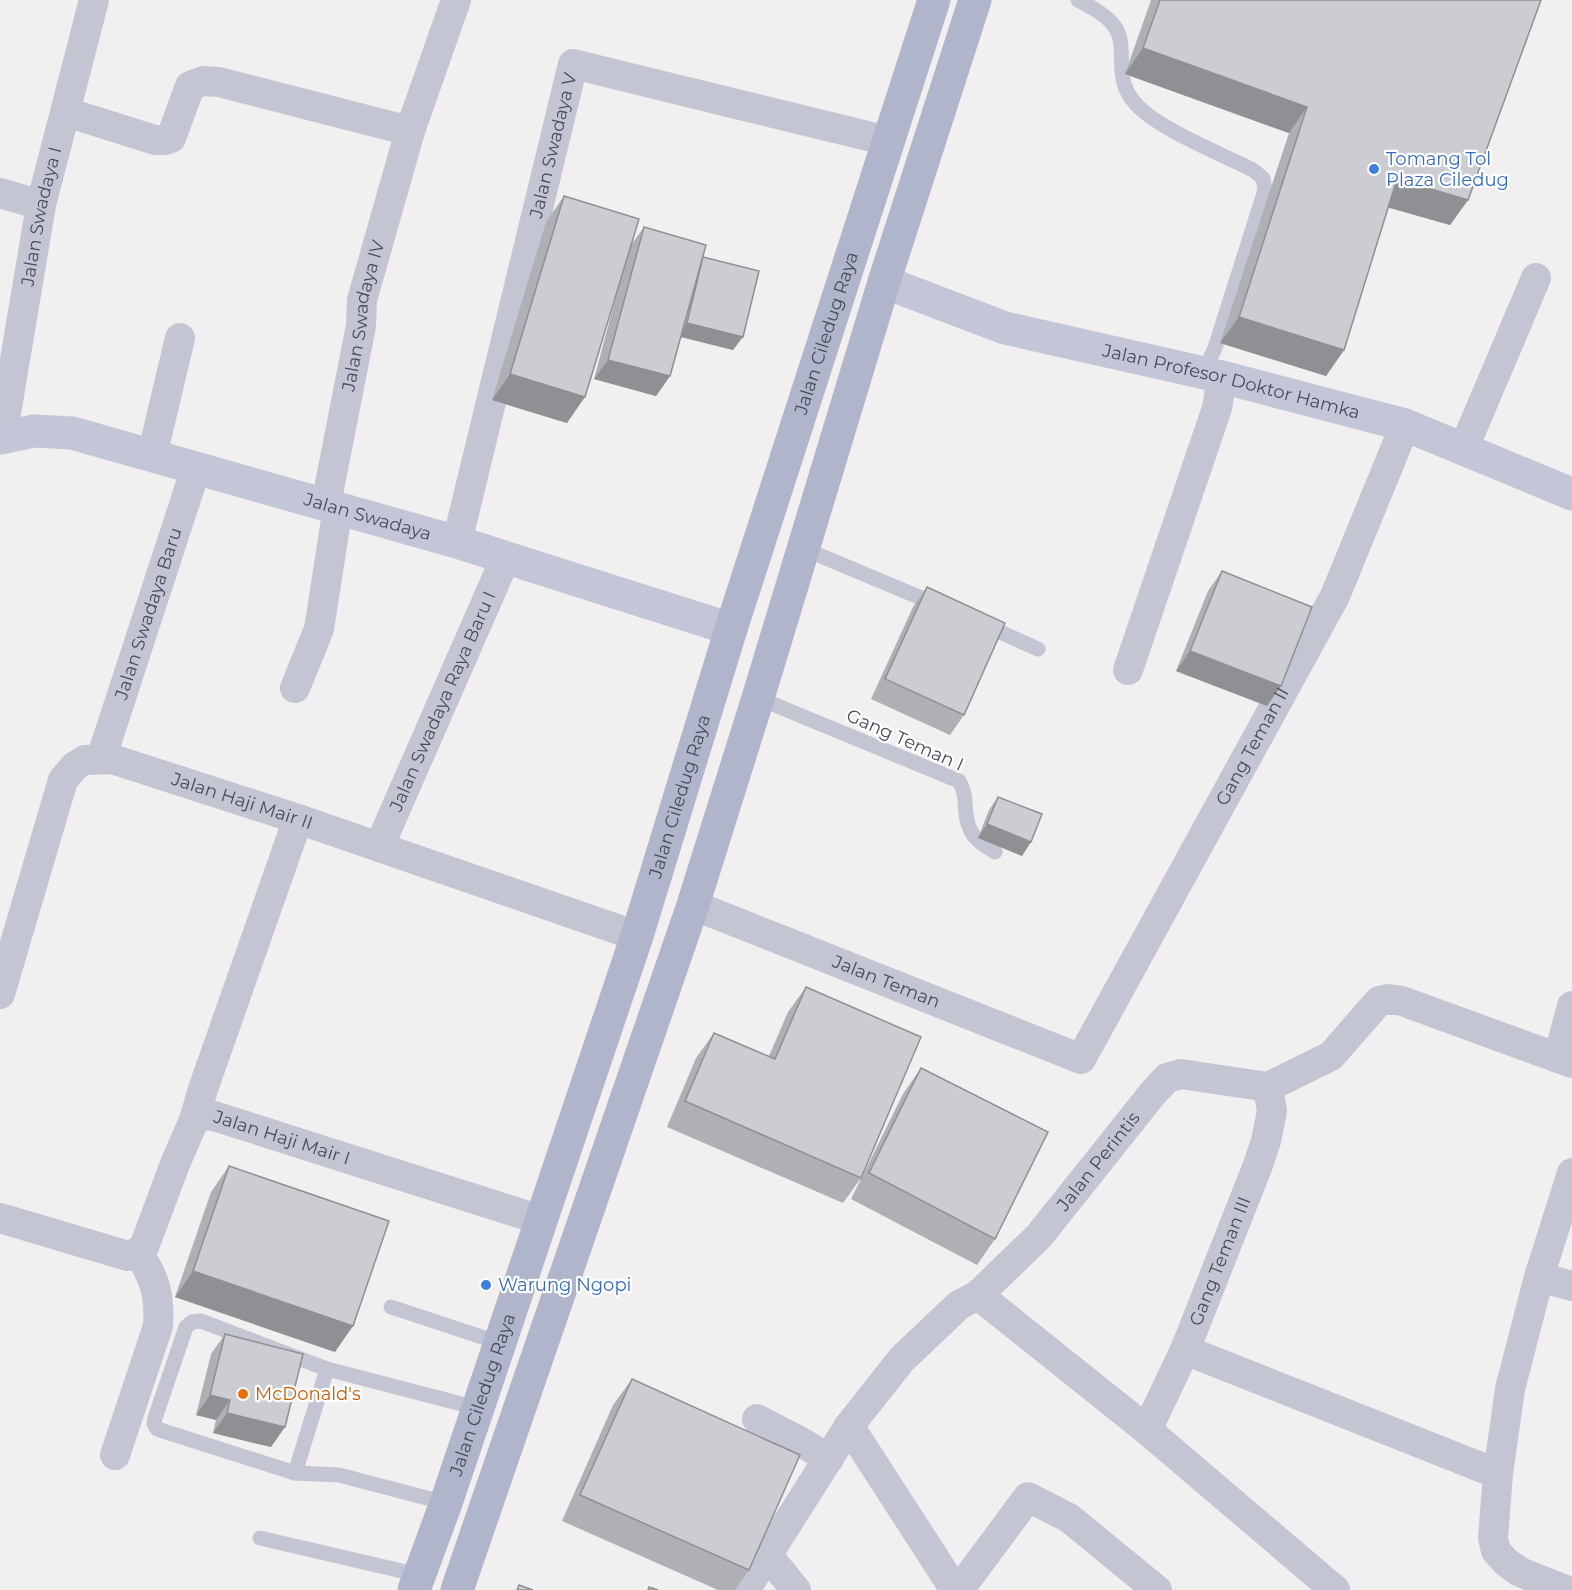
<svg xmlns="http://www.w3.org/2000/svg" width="1572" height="1590" font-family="Montserrat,sans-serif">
  <rect width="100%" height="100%" fill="#f1efef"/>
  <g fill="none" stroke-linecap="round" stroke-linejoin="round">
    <!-- lane -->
    <g stroke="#c3c6d2" stroke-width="15">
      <path d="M1078,0C1090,6 1107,15 1115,27C1128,45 1114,74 1131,98C1151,127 1220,153 1253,170L1263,178L1265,190L1215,348L1203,373"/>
      <path d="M802,548L938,605"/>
      <path d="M982,624L1038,649"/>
      <path d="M758,698L959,781C969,797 962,813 970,829C974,840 986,846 995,852"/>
      <path d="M391,1307L500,1343"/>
      <path d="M295,1473L327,1369"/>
      <path d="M446,1503L339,1475L295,1473L157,1429L154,1424L155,1418L186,1327L192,1322L201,1321L327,1369L477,1408"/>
      <path d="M260,1538L419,1575"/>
    </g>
    <!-- street -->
    <g stroke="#c3c6d2" stroke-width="30">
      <path d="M66,112L155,140H165L171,138L190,86L203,81L219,82L410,131"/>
      <path d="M0,193L41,205"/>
      <path id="s1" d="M2,437L41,205L94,0"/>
      <path d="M1463,450L1536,278"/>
      <path d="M152,456L180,338"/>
      <path id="s2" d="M326,504L361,326L362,300L410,131L456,0"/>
      <path id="s3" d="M457,542L573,64L888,141"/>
      <path d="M1128,670L1217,408L1222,377"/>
      <path d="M295,688L319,629L338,507"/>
      <path id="s4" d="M101,759L196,468"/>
      <path id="s5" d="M379,847L506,557"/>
      <path id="s6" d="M693,905L1081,1059L1335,596L1405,425"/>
      <path id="s7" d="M0,994L63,780L75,766L85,760L112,759L298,819L637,936"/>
      <path d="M1558,1058L1572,1006"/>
      <path d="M194,1120L203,1089L298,819"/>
      <path id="s8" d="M0,1218L128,1256L138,1252L144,1247L175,1164L194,1120L205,1115L214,1116L541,1220"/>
      <path d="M1539,1277L1572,1286"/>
      <path d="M978,1295L1147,1430L1335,1590"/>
      <path d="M1185,1350L1498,1474"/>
      <path d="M757,1419L803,1443L829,1459"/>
      <path d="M849,1426L955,1590"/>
      <path id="s9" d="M1147,1430L1185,1350L1258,1165L1266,1141L1272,1111L1268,1087"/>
      <path d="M115,1455L158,1326C160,1294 155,1279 138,1252"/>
      <path d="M768,1556L796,1590"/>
      <path id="s10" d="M745,1590L849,1426L902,1359L959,1305L978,1295L1039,1236L1153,1093L1167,1078L1181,1074L1268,1087L1331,1056L1379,1001L1389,999L1402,1001L1572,1063"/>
      <path d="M959,1590L1028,1497L1069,1518L1157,1590"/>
      <path d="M1565,1590L1520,1572L1506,1562L1496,1551L1493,1538L1498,1474L1510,1389L1539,1277L1572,1173"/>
    </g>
    <!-- secondary -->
    <g stroke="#c3c6d6" stroke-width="33">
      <path id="s11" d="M884,282L1005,328L1222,377L1405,425L1572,494"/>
      <path id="s12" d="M0,438L34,431L72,433L457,542L731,629"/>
    </g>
    <!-- primary -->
    <g stroke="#b1b5cb" stroke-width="33">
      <path id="s13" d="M414,1590L446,1503L637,936L731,629L934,0"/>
      <path d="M457,1590L693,905L758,698L884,282L975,0"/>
    </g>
  </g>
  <!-- wall -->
  <g fill="#afb0b5">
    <path d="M1151,0H1541L1468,200L1450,225L1388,207L1344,350L1326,376L1220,343L1289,133L1125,74Z"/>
    <path d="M564,196L631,245L644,227L702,259L733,350L680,337L670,376L656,396L594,379L622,274L567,423L492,400L546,222Z"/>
    <path d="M1222,571L1267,706L1176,671L1208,591Z"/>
    <path d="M927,587L964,715L950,735L871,699L913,607Z"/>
    <path d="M998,797L1022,856L978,838L989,810Z"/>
    <path d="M806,987L861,1178L843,1203L667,1127L696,1058L714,1033L769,1056L788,1012Z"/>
    <path d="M921,1068L995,1239L977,1265L851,1199L903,1094Z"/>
    <path d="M229,1166L335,1352L175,1297L211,1192Z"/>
    <path d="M225,1334L271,1447L213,1433L216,1420L196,1415L211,1354Z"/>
    <path d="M632,1379L749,1570L735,1590H718L562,1521L613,1405Z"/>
  </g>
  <!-- shaded-wall -->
  <g fill="#8f9094">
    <path d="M1143,48L1307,107L1289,133L1125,74Z"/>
    <path d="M1397,179L1468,200L1450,225L1379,205Z"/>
    <path d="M1239,317L1344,350L1326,376L1220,343Z"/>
    <path d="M687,323L743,337L733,350L678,336Z"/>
    <path d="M608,360L670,376L656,396L594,379Z"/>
    <path d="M510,374L585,397L567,423L492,400Z"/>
    <path d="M1190,651L1281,686L1267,706L1176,671Z"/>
    <path d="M987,824L1031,842L1022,856L978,838Z"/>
    <path d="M193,1271L353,1326L335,1352L175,1297Z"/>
    <path d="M210,1395L230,1400L216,1420L196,1415Z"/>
    <path d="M227,1413L285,1427L271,1447L213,1433Z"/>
  </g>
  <!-- building -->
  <g fill="#cccdd3" stroke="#8f9094" stroke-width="1.5">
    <path d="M1160,0H1541L1468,200L1397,179L1344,350L1239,317L1307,107L1143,48Z"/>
    <path d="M564,196L639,219L585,397L510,374Z"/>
    <path d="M644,227L706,245L670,376L608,360Z"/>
    <path d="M703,257L759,271L743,337L687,323Z"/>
    <path d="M1222,571L1312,607L1281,686L1190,651Z"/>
    <path d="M927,587L1005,623L964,715L885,679Z"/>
    <path d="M998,797L1042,814L1031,842L987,824Z"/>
    <path d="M806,987L921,1037L861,1178L685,1101L714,1033L775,1059Z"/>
    <path d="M921,1068L1048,1132L995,1239L869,1173Z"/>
    <path d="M229,1166L389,1221L353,1326L193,1271Z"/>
    <path d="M225,1334L303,1354L285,1427L227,1413L230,1400L210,1395Z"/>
    <path d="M632,1379L800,1455L749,1570L580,1495Z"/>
    <path d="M519,1585L533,1590H517Z"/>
    <path d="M649,1587L658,1590H648Z"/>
  </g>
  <!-- markers -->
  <g fill="#3f7fe0" stroke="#fff" stroke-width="2">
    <circle cx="1374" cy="169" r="6"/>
    <circle cx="486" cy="1285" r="6"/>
  </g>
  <circle fill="#e8710a" stroke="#fff" stroke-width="2" cx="243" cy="1394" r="6"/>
  <g text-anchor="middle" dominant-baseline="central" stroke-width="4.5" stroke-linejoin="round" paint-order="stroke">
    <!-- street labels -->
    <g font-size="18" fill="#484c5a" stroke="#fff">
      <text stroke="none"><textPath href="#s3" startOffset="408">Jalan Swadaya V</textPath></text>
      <text stroke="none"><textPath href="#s1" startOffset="224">Jalan Swadaya I</textPath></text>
      <text stroke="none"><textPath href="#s2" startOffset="192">Jalan Swadaya IV</textPath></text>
      <text stroke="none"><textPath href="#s13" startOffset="1323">Jalan Ciledug Raya</textPath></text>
      <text stroke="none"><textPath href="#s11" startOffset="362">Jalan Profesor Doktor Hamka</textPath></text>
      <text stroke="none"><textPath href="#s12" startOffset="380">Jalan Swadaya</textPath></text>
      <text stroke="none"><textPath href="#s4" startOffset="153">Jalan Swadaya Baru</textPath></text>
      <text stroke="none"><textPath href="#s5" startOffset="159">Jalan Swadaya Raya Baru I</textPath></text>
      <text transform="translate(905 740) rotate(24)">Gang Teman I</text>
      <text stroke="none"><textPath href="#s6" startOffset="774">Gang Teman II</textPath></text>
      <text stroke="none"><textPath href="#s13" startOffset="837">Jalan Ciledug Raya</textPath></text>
      <text stroke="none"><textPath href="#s7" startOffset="417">Jalan Haji Mair II</textPath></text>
      <text stroke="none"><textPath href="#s6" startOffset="208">Jalan Teman</textPath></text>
      <text stroke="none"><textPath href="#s8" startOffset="381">Jalan Haji Mair I</textPath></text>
      <text stroke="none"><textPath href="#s10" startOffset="560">Jalan Perintis</textPath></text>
      <text stroke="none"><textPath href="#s9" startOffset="184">Gang Teman III</textPath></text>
      <text stroke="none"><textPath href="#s13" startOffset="207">Jalan Ciledug Raya</textPath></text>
    </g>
    <!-- shop labels -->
    <g font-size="18" fill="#366cbe" stroke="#fff" text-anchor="start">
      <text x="1386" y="159">Tomang Tol<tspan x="1386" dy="21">Plaza Ciledug</tspan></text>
      <text x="498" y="1285">Warung Ngopi</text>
    </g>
    <!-- food labels -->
    <g font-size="18" fill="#c56008" stroke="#fff" text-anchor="start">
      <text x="255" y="1394">McDonald's</text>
    </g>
  </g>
</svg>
